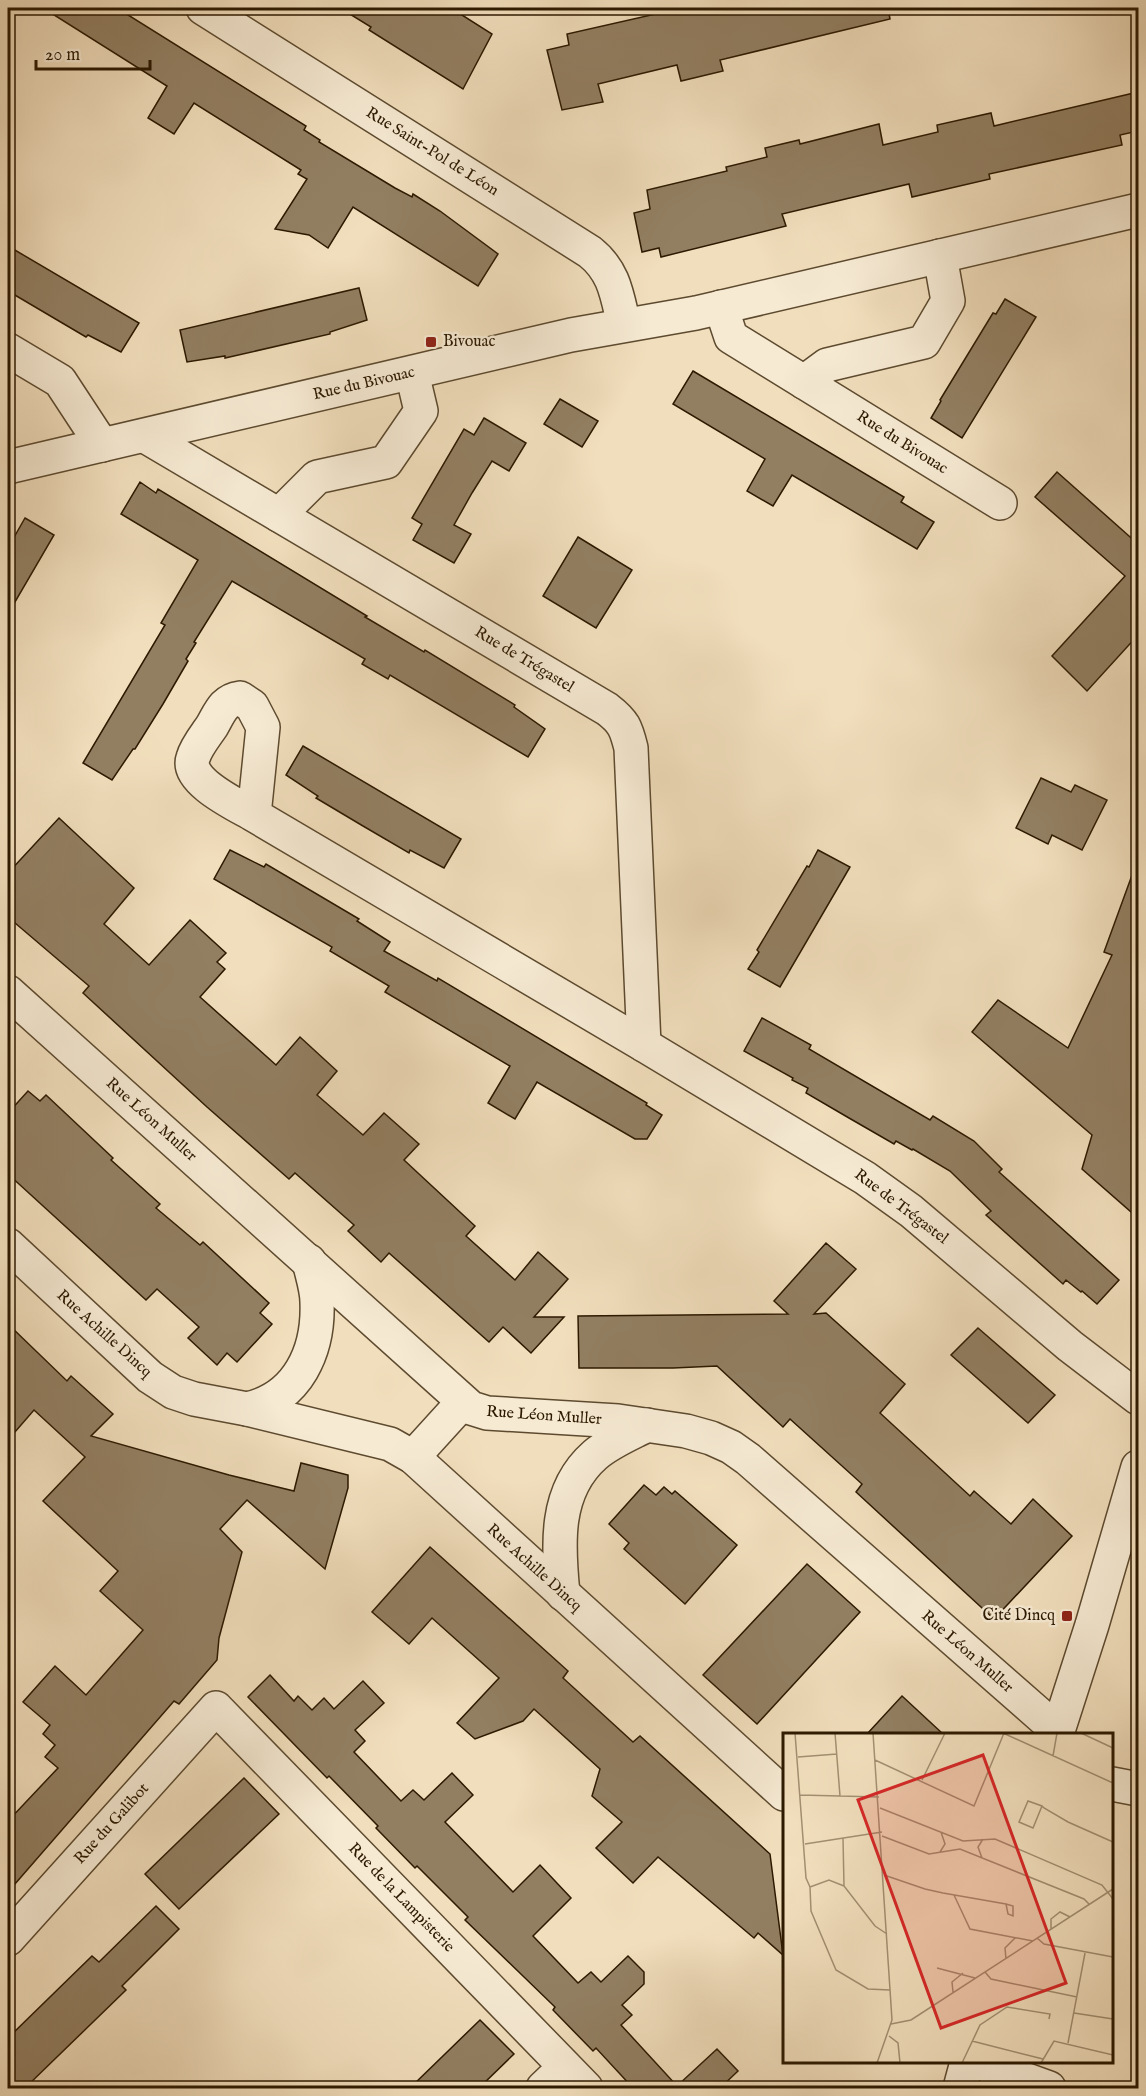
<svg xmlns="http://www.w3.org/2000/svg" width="1146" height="2096" font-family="'IM FELL English',serif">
  <rect width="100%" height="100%" fill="#f1debc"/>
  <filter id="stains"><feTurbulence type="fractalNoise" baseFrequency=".00333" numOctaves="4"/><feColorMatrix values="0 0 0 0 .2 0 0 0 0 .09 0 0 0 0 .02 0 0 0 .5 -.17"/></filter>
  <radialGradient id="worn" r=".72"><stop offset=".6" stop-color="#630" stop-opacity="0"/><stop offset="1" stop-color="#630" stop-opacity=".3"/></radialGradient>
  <!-- building -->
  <g fill="#927f62" stroke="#2c1900" stroke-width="1.5">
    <path d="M43,8H117L306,126L304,130L320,140L319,142L395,188L412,197L413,194L440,211L498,254L478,286L353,207L328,248L309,235L275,229L307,179L298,174L301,170L194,103L174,134L148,118L167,86Z"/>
    <path d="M340,8H451L492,34L463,89L369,30L371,27Z"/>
    <path d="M682,8H888L890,19L720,60L723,71L681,81L677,65L598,84L603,102L562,110L547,50L569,45L567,34Z"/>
    <path d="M1138,92V131L1120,135L1122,145L989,174L990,179L912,197L909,184L782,214L786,226L661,257L659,248L642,252L634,213L650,209L647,190L727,171L726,167L767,157L765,148L799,140L800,144L879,124L883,145L938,132L937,125L991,113L994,126Z"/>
    <path d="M8,246L139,323L121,352L88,335L86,337L8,291Z"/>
    <path d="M359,288L367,320L330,332V334L225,358V356L187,362L180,330Z"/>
    <path d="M1005,299L1036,317L962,438L931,418L941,401L940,400L993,313L996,314Z"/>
    <path d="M693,371L904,497L901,502L934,522L917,549L792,475L773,506L747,491L765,459L673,404Z"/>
    <path d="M560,399L598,421L582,447L544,424Z"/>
    <path d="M484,418L526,443L509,471L492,461L472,493L454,525L471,534L454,563L413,540L422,524L412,518L464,429L474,435Z"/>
    <path d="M1057,472L1138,544V635L1087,691L1052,656L1125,576L1035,497Z"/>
    <path d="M140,482L156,493L158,489L367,616L365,617L424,652L425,650L515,705L514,707L545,729L528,757L390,675L388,679L362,664L365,659L232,581L194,642L196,643L186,659L188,661L163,704L135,749H133L112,780L83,763L165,625L161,623L198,560L121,514Z"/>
    <path d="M25,518L54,535L8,614V548Z"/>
    <path d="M578,537L632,570L596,628L543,596Z"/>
    <path d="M303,746L461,839L444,868L410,850L409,853L363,826L316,798L318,796L286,775Z"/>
    <path d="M1041,778L1071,792L1075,785L1107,800L1082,850L1052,835L1048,844L1016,828Z"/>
    <path d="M59,818L134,888L104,924L149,965L190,920L226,953L217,962L225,969L200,997L276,1065L300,1037L337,1071L317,1095L363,1135L384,1113L419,1144L404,1160L475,1226L466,1236L515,1280L538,1252L568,1279L534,1317H564L531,1353L503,1327L489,1342L389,1253L381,1262L348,1231L354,1225L295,1173L289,1179L207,1107L83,993L89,986L8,917V873Z"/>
    <path d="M230,850L264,867L266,864L359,919L357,921L390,942L384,951L437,981L438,978L647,1103L646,1105L662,1115L647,1139H635L537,1082L515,1119L488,1103L510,1066L385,992L389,986L330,951L332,947L214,879Z"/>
    <path d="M818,850L850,867L780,987L748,969L759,952L757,950L807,866L809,867Z"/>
    <path d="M1135,867L1138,868V1218L1082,1169L1092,1135L972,1032L998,1000L1068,1048L1112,955L1104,952Z"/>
    <path d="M762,1018L811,1045L809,1049L930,1120L933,1116L974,1141L1002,1169L999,1172L1119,1280L1097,1304L1082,1291L1081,1292L1066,1280L1063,1284L986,1215L991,1211L950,1171L913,1149L912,1150L896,1141L894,1144L849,1118L806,1093L808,1088L792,1080L793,1078L744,1051Z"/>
    <path d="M28,1091L40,1101L46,1095L113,1158L111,1160L160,1204L156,1208L200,1245L203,1242L269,1303L260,1313L272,1324L237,1362L227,1353L217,1365L188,1338L199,1327L157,1289L146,1300L8,1174V1113Z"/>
    <path d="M826,1243L856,1269L814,1314L826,1313L905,1384L880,1413L970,1496L974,1491L1011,1524L1033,1499L1072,1536L994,1619L856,1492L862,1484L790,1419L783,1427L717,1366L673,1368H579L578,1316L788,1314L774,1301Z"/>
    <path d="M8,1324L67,1381L71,1376L113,1414L91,1436L229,1475L294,1491L301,1463L348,1475V1488L325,1569L247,1500L220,1529L242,1552L219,1638L217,1660L179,1704L174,1701L8,1892V1821L58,1768L45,1757L55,1745L43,1734L50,1725L23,1702L55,1666L86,1695L143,1630L100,1591L118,1571L43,1501L85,1457L34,1410L8,1440Z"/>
    <path d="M978,1328L1055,1395L1028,1423L951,1355Z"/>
    <path d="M644,1485L656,1495L664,1487L672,1494L675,1491L737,1545L685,1604L624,1549L629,1543L609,1524Z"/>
    <path d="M430,1547L568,1671L563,1678L633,1742L640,1736L770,1854L783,1955L758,1933L754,1938L658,1857L633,1883L596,1848L622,1822L592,1796L600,1769L534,1709L523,1721L475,1739L457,1723L499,1678L432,1618L409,1644L372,1612Z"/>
    <path d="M807,1564L860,1612L757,1724L703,1675Z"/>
    <path d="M270,1675L294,1701L298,1696L312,1710L324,1698L334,1709L363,1681L384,1703L355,1730L365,1741L354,1752L401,1801L413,1790L424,1800L452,1773L473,1795L445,1822L513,1892L540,1865L571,1898L533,1936L578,1983L591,1972L601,1982L628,1956L644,1972V1984L622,2005L632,2015L621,2025L677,2086L717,2049L738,2071L720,2088H633L596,2048L593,2051L553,2010L555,2007L465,1920L468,1917L417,1866L415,1868L376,1828L378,1826L329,1776L327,1778L248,1697Z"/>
    <path d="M902,1696L943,1734H867Z"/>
    <path d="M244,1778L279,1814L179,1909L145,1874Z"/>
    <path d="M156,1906L179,1929L122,1986L126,1990L25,2088H8V2038L92,1956L99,1962Z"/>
    <path d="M480,2020L514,2054L479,2088H410Z"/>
  </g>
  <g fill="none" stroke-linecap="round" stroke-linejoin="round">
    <!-- minor casing -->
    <g stroke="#5d4a2f" stroke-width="36">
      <g id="minor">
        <path d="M203,8L590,252C615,272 617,296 624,325"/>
        <path d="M721,307L731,337L1000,503"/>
        <path d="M8,350L60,381L102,445"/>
        <path d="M804,382L827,365L924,342L948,301L940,256"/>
        <path d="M145,436L607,709C624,722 626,728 631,748L644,1045"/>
        <path d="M8,467L571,335L696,313L1138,210"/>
        <path d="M279,515L317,477L386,462L421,411L412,373"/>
        <path d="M254,815L263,727L252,706L240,698C224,700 220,712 212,726C206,735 196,747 193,758C185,781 237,805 254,815L644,1045L865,1178L911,1211L1070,1346L1138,1398"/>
        <path d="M8,992L471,1408L487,1413L618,1421L686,1431L711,1438L731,1447L748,1459L1058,1731"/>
        <path d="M8,1245L150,1377L173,1392L194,1399L247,1409L390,1444L413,1457L784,1794"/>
        <path d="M247,1409C298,1398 319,1351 317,1302C317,1289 312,1275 309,1261"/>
        <path d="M413,1457L463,1402"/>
        <path d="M563,1594C558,1545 554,1491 595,1455C610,1442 630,1434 647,1425"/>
        <path d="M1112,1784L1138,1789"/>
        <path d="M8,1939L216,1708L586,2088"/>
        <path d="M977,2062L1049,2088"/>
        <path d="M543,2088L565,2067"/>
      </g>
    </g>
    <!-- tertiary casing -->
    <g stroke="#5d4a2f" stroke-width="36">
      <g id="tertiary">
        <path d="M1057,1734L1092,1625L1138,1467"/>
        <path d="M960,2088L967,2062"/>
      </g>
    </g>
    <!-- minor -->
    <use href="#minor" stroke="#f6ead3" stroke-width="33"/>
    <!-- tertiary -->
    <use href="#tertiary" stroke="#f6ead3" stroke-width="33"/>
  </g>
  <!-- markers -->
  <g fill="#8f2418" stroke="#f6ead3" stroke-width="2">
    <rect x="425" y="336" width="12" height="12" rx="3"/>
    <rect x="1061" y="1610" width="12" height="12" rx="3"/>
  </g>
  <g text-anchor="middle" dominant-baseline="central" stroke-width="5" stroke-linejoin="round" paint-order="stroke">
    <!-- street labels -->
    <g font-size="16" fill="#2c1900" stroke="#f6ead3">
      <text transform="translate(432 152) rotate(32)">Rue Saint-Pol de Léon</text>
      <text transform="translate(364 384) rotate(-13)">Rue du Bivouac</text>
      <text transform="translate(902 443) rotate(32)">Rue du Bivouac</text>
      <text transform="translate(524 660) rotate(31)">Rue de Trégastel</text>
      <text transform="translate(151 1120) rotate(42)">Rue Léon Muller</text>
      <text transform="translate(901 1207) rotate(37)">Rue de Trégastel</text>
      <text transform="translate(104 1334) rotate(42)">Rue Achille Dincq</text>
      <text transform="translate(544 1416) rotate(4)">Rue Léon Muller</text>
      <text transform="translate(534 1568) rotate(42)">Rue Achille Dincq</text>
      <text transform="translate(967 1652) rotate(41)">Rue Léon Muller</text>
      <text transform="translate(112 1824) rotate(-48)">Rue du Galibot</text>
      <text transform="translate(401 1898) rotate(46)">Rue de la Lampisterie</text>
    </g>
    <!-- poi labels -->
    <g font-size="16" fill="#2c1900" stroke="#f6ead3" text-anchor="start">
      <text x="443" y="342">Bivouac</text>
      <text x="1055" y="1616" text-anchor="end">Cité Dincq</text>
    </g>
  </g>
  <!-- overview -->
  <g transform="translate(783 1733)">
    <rect width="330" height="330" fill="#f1debc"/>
    <path fill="none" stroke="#a28f71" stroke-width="1.5" d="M12,0L23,145L27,154M52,0L57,63M90,0L109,287L94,330M220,0L330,50M298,0L330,15M270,23L274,0M15,24L54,21M92,27L191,73L221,0M139,47L162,0M17,62L96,64M259,73L250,95L236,89L245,68L259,73L261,75L285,89L330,109M97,75L180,108L212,106L319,152L330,166M99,103L146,121L177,116L301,166L306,171M60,105L61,153L92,193L104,201M22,111L99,99M157,119L162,111L158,99M199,125L195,114L200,106M101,142L142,156L160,160L223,171L230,173V183L225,181L223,171M27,154L28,178L53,237L85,256L107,257M27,154L46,147L61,153M171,162L187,196L250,208M268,196V186L277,179L287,184M254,205L261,211L330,224M223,226L222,215L232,205M154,235L192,245M202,239L208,246L294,264M170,259L169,249L180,240M291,280L330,286M108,291L128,287L330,156M106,303L115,310L117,330M189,308L260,326M285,310L302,220M179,330L197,292L224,274L267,281L266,286M258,330L271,308L330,322"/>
    <path fill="#d62828" fill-opacity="0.15" stroke="#d62828" stroke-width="3" d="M200,22L283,250L158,295L75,67Z"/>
    <rect width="330" height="330" fill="none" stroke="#2c1900" stroke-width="3"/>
  </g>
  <!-- margin -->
  <rect width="1146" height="2096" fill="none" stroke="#f1debc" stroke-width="30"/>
  <rect x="9" y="9" width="1128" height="2078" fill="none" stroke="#2c1900" stroke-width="3"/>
  <rect x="15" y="15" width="1116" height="2066" fill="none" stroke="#2c1900" stroke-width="1.5"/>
  <!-- scale -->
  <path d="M36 60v9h114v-9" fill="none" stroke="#2c1900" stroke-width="3"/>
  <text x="45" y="60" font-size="18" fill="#2c1900" stroke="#f6ead3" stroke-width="4.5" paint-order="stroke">20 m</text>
  <rect width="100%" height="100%" filter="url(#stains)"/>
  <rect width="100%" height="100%" fill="url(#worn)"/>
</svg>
